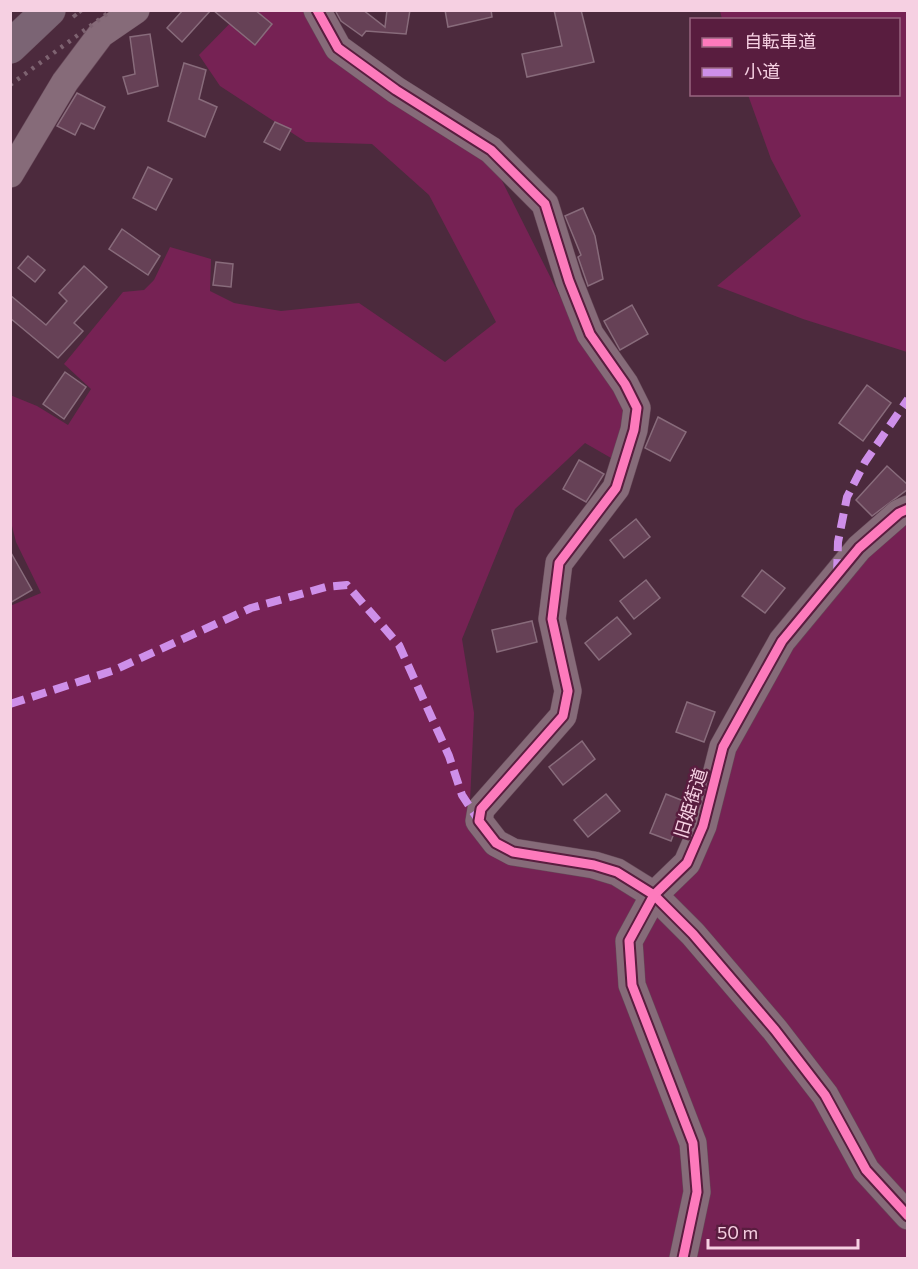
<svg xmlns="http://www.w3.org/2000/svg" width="918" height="1269" font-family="Commissioner,'Noto Sans JP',sans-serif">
  <rect width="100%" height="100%" fill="#4c2a3d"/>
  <!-- green -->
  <g fill="#762254">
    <path d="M242,11H313L336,51L484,145L579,334L637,408L618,462L585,443L515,509L462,639L474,713L469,825L654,895L676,874L768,666L805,614L907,521V1258H11L10,606L41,593L16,542L11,522L10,395L37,406L68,425L91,389L64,364L123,292L144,290L154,280L170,247L211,259L210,291L234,303L281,311L359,303L445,362L496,322L429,195L372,144L306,142L220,86L199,55Z"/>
    <path d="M720,11H907V352L803,319L717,286L801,216L771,159L748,95L898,94V20L722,19Z"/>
  </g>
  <!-- building -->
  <g fill="#664156" stroke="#886b7b" stroke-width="1.5">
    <path d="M183,10H211L182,42L167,28Z"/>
    <path d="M213,10H255L272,24L255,45Z"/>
    <path d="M335,10H363L385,27L387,10H410L406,34L366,31L362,36L341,21Z"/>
    <path d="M445,10H491L492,17L448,27Z"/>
    <path d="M554,10H581L594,62L527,77L522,54L562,46Z"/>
    <path d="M150,34L158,86L128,94L123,77L135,74L130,37Z"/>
    <path d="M184,63L206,70L199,99L217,107L205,137L168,121Z"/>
    <path d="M77,93L105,107L94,129L81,123L75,135L57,126Z"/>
    <path d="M275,122L291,129L280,150L264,142Z"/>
    <path d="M148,167L172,179L156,210L133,198Z"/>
    <path d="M583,208L595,236L603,279L588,286L578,257L581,255L565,216Z"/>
    <path d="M122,229L160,256L148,275L109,249Z"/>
    <path d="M28,256L45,270L35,282L18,268Z"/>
    <path d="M216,262L233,264L231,287L213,285Z"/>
    <path d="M84,266L107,287L74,323L83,331L58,358L10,318V295L46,325L67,301L59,293Z"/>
    <path d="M632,305L648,334L620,350L604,321Z"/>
    <path d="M65,372L86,387L64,419L43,404Z"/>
    <path d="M867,385L891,403L863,441L839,423Z"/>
    <path d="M658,417L686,432L670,461L645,448Z"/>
    <path d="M579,460L604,474L586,502L563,489Z"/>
    <path d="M887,466L908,485V489L872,516L856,500Z"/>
    <path d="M636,519L650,537L624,558L610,540Z"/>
    <path d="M10,551L32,590L10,603Z"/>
    <path d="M762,570L785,588L765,613L742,596Z"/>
    <path d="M646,580L660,598L634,619L620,601Z"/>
    <path d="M617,617L631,634L599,660L585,643Z"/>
    <path d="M532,621L537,642L497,652L492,630Z"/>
    <path d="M687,702L715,712L704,742L676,732Z"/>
    <path d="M582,741L595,759L563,785L549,767Z"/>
    <path d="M606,794L620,811L588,837L574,820Z"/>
    <path d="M666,794L686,802L671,841L650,833Z"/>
  </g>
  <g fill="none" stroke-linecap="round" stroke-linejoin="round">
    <!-- minor casing -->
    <g stroke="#664858" stroke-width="28">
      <g id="minor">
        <path d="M317,10L338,48L396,90L491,150L545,204L569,281L590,334L625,384L637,408L634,430L616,488L559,563L552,619L568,691L563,716L481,809L479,821L496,843L513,852L594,865L617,872L654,895L693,934L775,1030L825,1095L866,1170L908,1216"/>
        <path d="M10,174L65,82L101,34L136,10"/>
        <path d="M683,1258L697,1192L693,1143L632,985L629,941L654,895L687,863L703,826L723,747L782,641L859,548L899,513L908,509"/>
      </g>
    </g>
    <!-- highway casing -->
    <g stroke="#664858" stroke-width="34">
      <path id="highway" d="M10,47L49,10"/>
    </g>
    <!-- path -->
    <path stroke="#7d6371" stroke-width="4" stroke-dasharray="4.5 3" stroke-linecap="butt" d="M73,17L82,10"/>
    <!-- minor -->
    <use href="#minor" stroke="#866b79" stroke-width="27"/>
    <!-- highway -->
    <use href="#highway" stroke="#7b6474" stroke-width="33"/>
    <!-- rail -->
    <path stroke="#7e6371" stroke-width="4.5" stroke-dasharray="3 6" stroke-linecap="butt" d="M10,85L112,10"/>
    <!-- quiet -->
    <g stroke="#ce8fe9" stroke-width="8" stroke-dasharray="15 8" stroke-linecap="butt">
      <path d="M837,574L838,542L847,497L865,462L908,399"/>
      <path d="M10,704L112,671L251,608L326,587L347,585L399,645L449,756L462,795L479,821"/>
    </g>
    <!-- cycleway casing -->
    <g stroke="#591d3f" stroke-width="13">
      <g id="cycleway">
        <path d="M317,10L338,48L396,90L491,150L545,204L569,281L590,334L625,384L637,408L634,430L616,488L559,563L552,619L568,691L563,716L481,809L479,821L496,843L513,852L594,865L617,872L654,895L693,934L775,1030L825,1095L866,1170L908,1216"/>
        <path d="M683,1258L697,1192L693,1143L632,985L629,941L654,895L687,863L703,826L723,747L782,641L859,548L899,513L908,509"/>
      </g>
    </g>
    <!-- cycleway -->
    <use href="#cycleway" stroke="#fd7abc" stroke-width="9"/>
  </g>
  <g text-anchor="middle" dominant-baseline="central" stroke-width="5" stroke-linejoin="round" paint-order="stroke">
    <!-- street labels -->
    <g font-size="18" fill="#f6d0e2" stroke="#591d3f">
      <text transform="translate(690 803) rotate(-73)">旧姫街道</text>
    </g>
  </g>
  <!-- border -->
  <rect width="918" height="1269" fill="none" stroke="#f6d0e2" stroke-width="24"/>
  <!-- legend -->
  <rect x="690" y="18" width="210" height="78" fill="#591d3f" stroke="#986580" stroke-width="1.5"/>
  <rect x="702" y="38" width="30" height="9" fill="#fd7abc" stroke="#986580" stroke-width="1.5"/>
  <text x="744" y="48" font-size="18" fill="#f6d0e2">自転車道</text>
  <rect x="702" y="68" width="30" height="9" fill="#ce8fe9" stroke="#986580" stroke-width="1.5"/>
  <text x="744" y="78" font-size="18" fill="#f6d0e2">小道</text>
  <!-- scale -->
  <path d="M708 1239v9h150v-9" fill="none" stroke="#f6d0e2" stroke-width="3"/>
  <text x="717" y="1239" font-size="18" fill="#f6d0e2" stroke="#591d3f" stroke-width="4.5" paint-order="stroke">50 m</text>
</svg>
